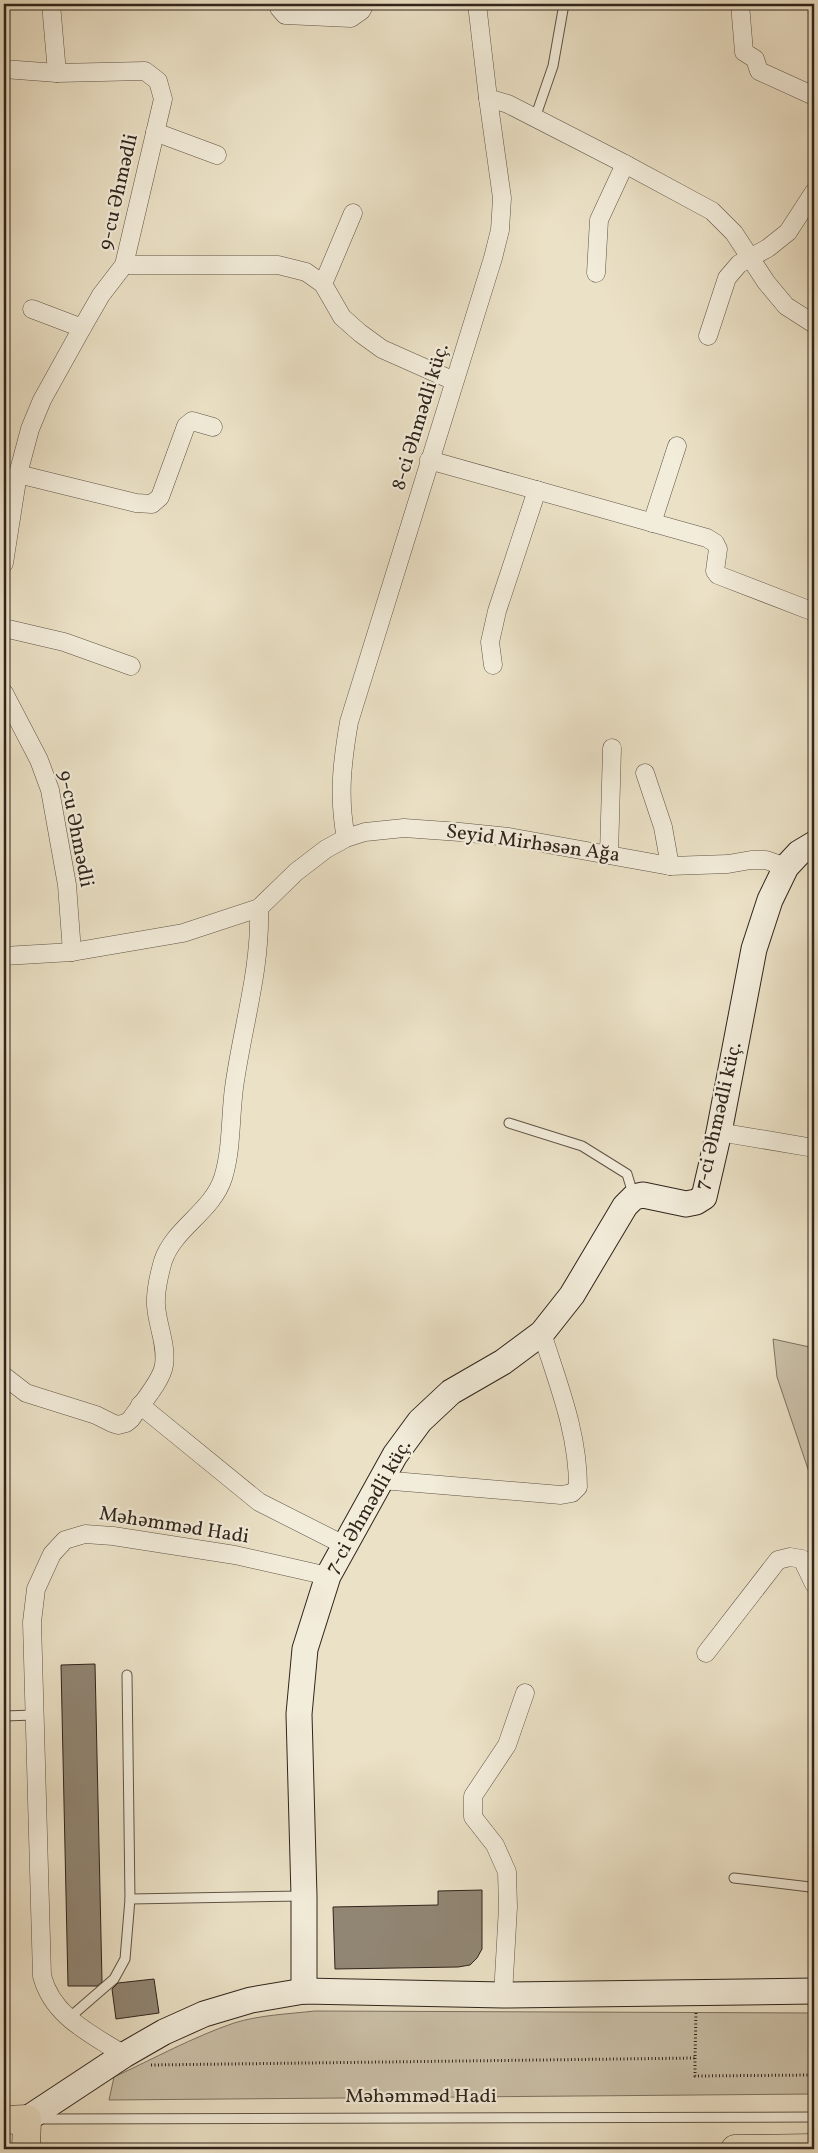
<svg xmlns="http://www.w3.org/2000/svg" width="818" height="2153" font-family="Vollkorn,serif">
  <rect width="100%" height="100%" fill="#ebe1c6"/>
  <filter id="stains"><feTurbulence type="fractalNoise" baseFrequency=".004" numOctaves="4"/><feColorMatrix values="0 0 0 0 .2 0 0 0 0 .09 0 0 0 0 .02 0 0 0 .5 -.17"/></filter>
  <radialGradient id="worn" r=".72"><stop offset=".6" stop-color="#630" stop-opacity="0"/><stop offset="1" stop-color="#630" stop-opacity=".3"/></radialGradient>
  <!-- green -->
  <g fill="#cbc1a9" stroke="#7e7262">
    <path d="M773,1339L814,1348V1532L811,1478L777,1377Z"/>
    <path d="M315,2011L814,2013V2094L109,2100L114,2077C153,2059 193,2037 234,2023C260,2015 288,2014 315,2011Z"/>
  </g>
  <!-- building -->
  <g fill="#918674" stroke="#30241c">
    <path d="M95,1664L102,1982L97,1986H68L61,1665Z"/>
    <path d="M482,1890V1949L477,1958L470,1965L458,1967L335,1969L333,1907L438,1905V1891Z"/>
    <path d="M154,1979L159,2013L116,2019L112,1989L118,1983Z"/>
  </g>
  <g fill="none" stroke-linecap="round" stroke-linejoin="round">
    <!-- lane casing -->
    <g stroke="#5f5346" stroke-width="11">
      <g id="lane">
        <path d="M535,118L553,66L564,4"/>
        <path d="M509,1123L582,1146L627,1174L634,1197"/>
        <path d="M4,1716L34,1715"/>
        <path d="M734,1878L810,1887L814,1892"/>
        <path d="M130,1899L302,1896"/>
        <path d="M69,2018L114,1979L125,1959L130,1899L127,1675"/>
        <path d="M40,2119L814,2117"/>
      </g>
    </g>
    <!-- street casing -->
    <g stroke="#5f5346" stroke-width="19">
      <g id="street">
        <path d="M51,4L57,73"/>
        <path d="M280,4L279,8L285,15L351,18L361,11L365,4"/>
        <path d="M740,4L744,52L755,59L759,71L814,96"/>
        <path d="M4,69L57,73L145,71L158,81L163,99L124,265L101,295L82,328L42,400L30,429L18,474L4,563"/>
        <path d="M488,98L508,104L625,164L712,211L734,233L766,282L786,306L814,324"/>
        <path d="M155,132L217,155"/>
        <path d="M124,265H278L306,272L323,284L342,317L360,333L382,349L454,381"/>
        <path d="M596,273L599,220L625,164"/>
        <path d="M323,284L353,213"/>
        <path d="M32,309L82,328"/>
        <path d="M708,336L727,278L739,264L768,248L788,232L814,192"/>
        <path d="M429,460L707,538L715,543L718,549L715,571L718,575L814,612"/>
        <path d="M18,474L136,503L152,504L160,497L186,426L192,421L213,427"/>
        <path d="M652,523L677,446"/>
        <path d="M4,628L64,642L131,666"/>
        <path d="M493,665L490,642L497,611L537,490"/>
        <path d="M4,693L39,760L50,790L67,885L72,952"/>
        <path d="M645,773L663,827L670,866"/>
        <path d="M346,838C338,797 342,763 349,722L493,258L500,230L502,198L488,98L477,4"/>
        <path d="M609,855L612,748"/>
        <path d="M4,956L72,952L183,933L259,908L296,872L326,849L346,838L365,832L404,828L460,832L509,837L670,866L728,864L751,860H766L786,867"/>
        <path d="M719,1132L814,1148"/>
        <path d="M4,1376L26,1393L96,1415L112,1423L118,1425L126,1423L131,1419C140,1405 162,1381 164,1365C167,1344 157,1325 156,1305C155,1290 159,1275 163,1261C174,1228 212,1212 223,1178C232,1149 230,1118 234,1088C242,1028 261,970 259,908"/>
        <path d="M140,1405L259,1502L344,1545"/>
        <path d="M381,1480L561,1495L572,1493L578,1487C578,1432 558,1384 542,1333"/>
        <path d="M706,1653L778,1560L790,1557L802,1559L814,1584"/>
        <path d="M503,1995L508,1907L507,1872L495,1845L473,1817V1796L507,1745L525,1693"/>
        <path d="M124,2055C90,2033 53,2017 42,1976L32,1622L36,1589L52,1554L65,1540L85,1534L113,1536L235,1555L328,1576"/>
      </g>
    </g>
    <!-- secondary casing -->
    <g stroke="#30241c" stroke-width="27">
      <g id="secondary">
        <path d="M304,1991V1896L299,1714L305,1649L328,1576L395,1455L420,1421L451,1392L503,1362L542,1333L572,1295L625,1206L634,1197L643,1195L686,1204L696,1202L704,1197L719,1132L754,949L770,900L786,867L799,853L814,844"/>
        <path d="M27,2119L124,2055L164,2032L204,2014L251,2000L304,1991L503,1995L814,1991"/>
      </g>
    </g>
    <!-- primary casing -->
    <g stroke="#30241c" stroke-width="29">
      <g id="primary">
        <path d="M4,2120L27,2119L26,2149"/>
        <path d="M735,2149L814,2148"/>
      </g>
    </g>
    <!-- path -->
    <g stroke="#30241c" stroke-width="3" stroke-dasharray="1 2.5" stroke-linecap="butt">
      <path d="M695,2058V2076L814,2075"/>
      <path d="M151,2065L695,2058L696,2013"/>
    </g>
    <!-- lane -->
    <use href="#lane" stroke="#f2ecda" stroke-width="9"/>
    <!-- street -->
    <use href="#street" stroke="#f2ecda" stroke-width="18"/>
    <!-- secondary -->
    <use href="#secondary" stroke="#f2ecda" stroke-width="25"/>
    <!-- primary -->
    <use href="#primary" stroke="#ebe1c6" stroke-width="28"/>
  </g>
  <g text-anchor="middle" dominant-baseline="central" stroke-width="4.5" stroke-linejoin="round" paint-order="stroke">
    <!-- street labels -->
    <g font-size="20" fill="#30241c" stroke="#f2ecda">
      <text transform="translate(119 192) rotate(-77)">9-cu Əhmədli</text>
      <text transform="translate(421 417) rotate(-73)">8-ci Əhmədli küç.</text>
      <text transform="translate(75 829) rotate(79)">9-cu Əhmədli</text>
      <text transform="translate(533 844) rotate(8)">Seyid Mirhəsən Ağa</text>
      <text transform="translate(719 1116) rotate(-77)">7-ci Əhmədli küç.</text>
      <text transform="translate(369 1507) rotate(-60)">7-ci Əhmədli küç.</text>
      <text transform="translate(174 1526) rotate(9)">Məhəmməd Hadi</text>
      <text x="421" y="2097">Məhəmməd Hadi</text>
    </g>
  </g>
  <!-- margin -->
  <rect width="818" height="2153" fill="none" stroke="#ebe1c6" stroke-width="20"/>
  <rect x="5" y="5" width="808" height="2143" fill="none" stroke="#30241c" stroke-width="2.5"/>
  <rect x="10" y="10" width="798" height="2133" fill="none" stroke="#30241c"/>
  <rect width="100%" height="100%" filter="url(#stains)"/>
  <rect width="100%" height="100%" fill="url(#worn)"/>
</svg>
